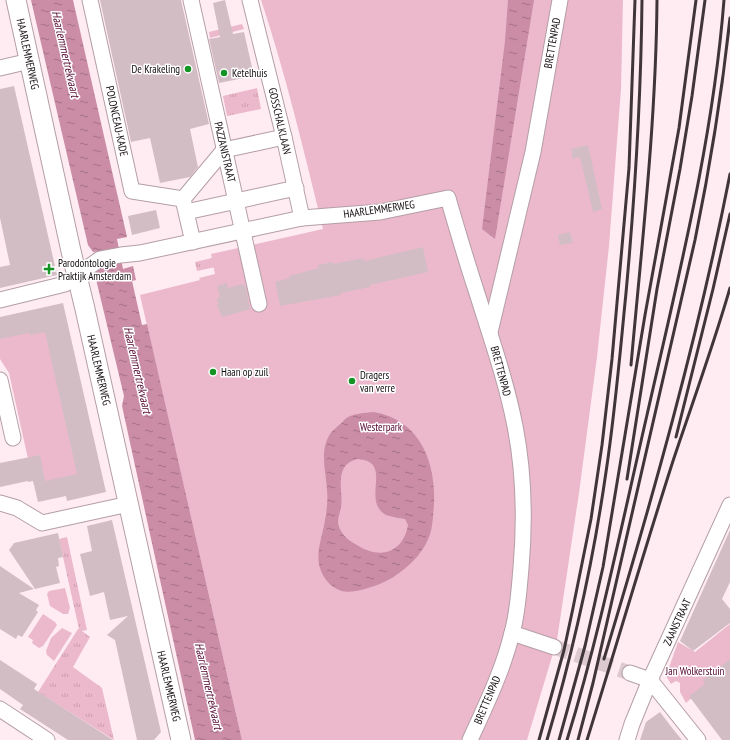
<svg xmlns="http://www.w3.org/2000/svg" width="730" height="740" font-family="'PT Sans Narrow',sans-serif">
  <defs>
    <pattern id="grass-tufts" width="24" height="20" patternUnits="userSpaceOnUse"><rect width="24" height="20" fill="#ecb9cc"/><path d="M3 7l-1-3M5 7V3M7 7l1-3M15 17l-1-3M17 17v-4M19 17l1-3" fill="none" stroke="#ca9eae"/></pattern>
    <pattern id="water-ripples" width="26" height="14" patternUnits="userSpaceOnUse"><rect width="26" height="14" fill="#cb8ca5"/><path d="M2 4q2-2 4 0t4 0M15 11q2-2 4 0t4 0" fill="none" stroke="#a47185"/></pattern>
  </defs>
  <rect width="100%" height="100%" fill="#ffecf2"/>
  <!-- grass -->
  <g fill="url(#grass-tufts)">
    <path d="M257,88L261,109L227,116L223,96Z"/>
    <path d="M241,251L244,261L197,271L195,262Z"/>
    <path d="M67,537L87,630L82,631L90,637L73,667L102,688L114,740L38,692L78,629H79L59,539Z"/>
  </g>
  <!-- green -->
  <g fill="#ecb9cc">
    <path d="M261,0H623L621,89L609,246L597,357L579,493L557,640L527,740H242L140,295L200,280L199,278L215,274L211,254L323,229C304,152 286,75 261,0Z"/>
    <path d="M242,24L244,29L210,38L209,32Z"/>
    <path d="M51,326L87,488L44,496L30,468L9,373L0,359V336Z"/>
    <path d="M65,588L70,608L68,614H63L50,606L47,594L49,591Z"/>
    <path d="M43,614L55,622L57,625L43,646L39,648L32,643L33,640L28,637Z"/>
    <path d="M730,624V663L686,703L680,692V683L676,681L671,684L666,676L678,642L695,652Z"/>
    <path d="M62,628L72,633L54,661L47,655L46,651L51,638Z"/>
  </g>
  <!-- water -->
  <g fill="url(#water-ripples)" fill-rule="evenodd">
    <path d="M31,0H73L127,237L117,239L123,269L133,266L136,280L132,281L142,325L147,324L242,740H195L122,406L124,396L95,275L96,271L103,267L100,251L93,252L88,245Z"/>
    <path d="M508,0H534L495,239L482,229L505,41Z"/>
    <path d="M374,412C420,420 436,462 434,504C433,515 433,527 429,537C421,559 394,581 371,587C362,590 352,593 342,591C331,588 323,578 320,568C315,552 323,535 325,520C327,510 328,499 327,490C326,470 319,452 330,434C332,431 336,428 339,425C341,424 343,421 345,419C353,413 365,413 374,412ZM357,459C395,461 360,500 386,515C392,517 399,518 405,519L408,525C403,553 380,560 357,545C351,542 344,537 341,531C340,529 338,525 338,522C338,517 340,513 341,507C343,495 338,482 343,470C345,464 351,461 357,459Z"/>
  </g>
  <!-- building -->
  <g fill="#d3bdc5">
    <path d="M100,0H181L209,124L190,129L198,167L190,177L160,183L150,138L131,142Z"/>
    <path d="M225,0L233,34L244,32L254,76L219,83L209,39L220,37L213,3Z"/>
    <path d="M14,86L57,275L0,288V267L10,265L0,218V89Z"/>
    <path d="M588,145L602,209L593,212L580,157L573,159L571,149Z"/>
    <path d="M156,210L160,228L132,235L128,216Z"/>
    <path d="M570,232L573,243L560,245L558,235Z"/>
    <path d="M423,247L428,272L370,285V287L341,293V295L280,306L275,282L290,278L289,276L319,268L318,265L333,262V264L363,258L364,261Z"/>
    <path d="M227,283L228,288L242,284L246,287L250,309L222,317L217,305L218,303L217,298L220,297L217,286Z"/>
    <path d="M63,303L106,492L67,501L66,496L38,502L33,481L28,482V481L0,487V463L40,455L45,481L77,474L45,332L30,335L29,333L0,339V317Z"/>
    <path d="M112,520L161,732L154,740H137L115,640L107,635L128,616L110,620L104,592L90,596L80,554L92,551L87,526Z"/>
    <path d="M730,530V582L722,599L730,609V623L693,651L680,641Z"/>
    <path d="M58,533L63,557L58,558L59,566L56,567L60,583L35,589L9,550L14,543Z"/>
    <path d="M0,566L34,589L19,593L39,605L36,610L38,612L22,637L18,635L16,639L0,629Z"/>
    <path d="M730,659V740H722L689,696L705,684L703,680Z"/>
    <path d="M0,660L37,684L34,689L113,740H68L20,709L23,705L0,689Z"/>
    <path d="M660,712L673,729L682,740H640L646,722Z"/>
  </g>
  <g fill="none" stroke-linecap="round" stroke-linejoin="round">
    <!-- minor-tunnel -->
    <path stroke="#dccad0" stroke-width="15" stroke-dasharray="15 8" stroke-linecap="butt" d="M554,647L630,673"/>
    <!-- minor casing -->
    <g stroke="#b49ea6" stroke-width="17">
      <g id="minor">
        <path d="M90,0L132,191L183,199"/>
        <path d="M191,0L259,304"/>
        <path d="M250,0L284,137L302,218"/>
        <path d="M0,68L30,61"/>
        <path d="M185,208L183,199L224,150L284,137"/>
        <path d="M193,242L186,212L296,188"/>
        <path d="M0,300L65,284L100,259L121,255L140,253L302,218L380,212L448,198C457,229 466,260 476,290C490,335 506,380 515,426C524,472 525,521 521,568C519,589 518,612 512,633C503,670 486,705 470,740"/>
        <path d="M490,332L533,152L560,0"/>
        <path d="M0,380L13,438"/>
        <path d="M0,503L17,508L42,523L129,504"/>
        <path d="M512,633L554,647"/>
        <path d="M630,673L650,680"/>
        <path d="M650,680L698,740"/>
        <path d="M0,709L47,740"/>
        <path d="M627,740L632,724L650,680L730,505"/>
      </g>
    </g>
    <!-- major casing -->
    <g stroke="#b49ea6" stroke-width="21">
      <path id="major" d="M16,0L71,251L85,309L181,740"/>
    </g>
    <!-- minor -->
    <use href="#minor" stroke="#fff" stroke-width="15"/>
    <!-- major -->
    <use href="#major" stroke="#fff" stroke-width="19"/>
    <!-- rail -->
    <g stroke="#40363a" stroke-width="3">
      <path d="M631,365C642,243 656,122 657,0"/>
      <path d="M676,437L713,289L730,214"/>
      <path d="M627,479L657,289L680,169L692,96L705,0"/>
      <path d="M604,659C652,500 698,338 730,174"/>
      <path d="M539,740L564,650L573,608L591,519L602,445L612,359L629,168L635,0"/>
      <path d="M547,740C573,652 593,563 606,472C615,413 620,353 626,293C635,195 641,98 642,0"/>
      <path d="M559,740L585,646L603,567L645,315L679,128L696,0"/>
      <path d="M567,740C600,633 622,523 647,415C678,278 713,141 724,0"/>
      <path d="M578,740L593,683L695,240C710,167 722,93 730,18"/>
      <path d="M587,740C616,647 643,554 673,461C692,404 713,347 730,288"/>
    </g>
  </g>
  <!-- markers -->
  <g fill="#159425" stroke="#fff" stroke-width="1.5">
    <circle cx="188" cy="69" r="4"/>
    <circle cx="224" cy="73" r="4"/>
    <path d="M47 263h4v4h4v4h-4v4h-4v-4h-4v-4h4z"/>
    <circle cx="213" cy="372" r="4"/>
    <circle cx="352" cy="381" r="4"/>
  </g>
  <g text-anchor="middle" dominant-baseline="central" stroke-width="3" stroke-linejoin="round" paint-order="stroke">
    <!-- street labels -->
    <g font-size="11" fill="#130c0f" stroke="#fff">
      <text transform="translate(552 43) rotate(-80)">BRETTENPAD</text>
      <text transform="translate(28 54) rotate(78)">HAARLEMMERWEG</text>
      <text transform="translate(117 121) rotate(78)">POLONCEAU-KADE</text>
      <text transform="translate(280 121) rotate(77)">GOSSCHALKLAAN</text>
      <text transform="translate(225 152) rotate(77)">PAZZANISTRAAT</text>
      <text transform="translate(379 209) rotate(-8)">HAARLEMMERWEG</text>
      <text transform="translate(99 370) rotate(77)">HAARLEMMERWEG</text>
      <text transform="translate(501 371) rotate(75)">BRETTENPAD</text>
      <text transform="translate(677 622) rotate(-65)">ZAANSTRAAT</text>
      <text transform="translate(169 686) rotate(77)">HAARLEMMERWEG</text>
      <text transform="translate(487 700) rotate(-67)">BRETTENPAD</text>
    </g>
    <!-- poi labels -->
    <g font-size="11" fill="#130c0f" stroke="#fff" text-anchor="start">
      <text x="180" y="69" text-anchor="end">De Krakeling</text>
      <text x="232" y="73">Ketelhuis</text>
      <text x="58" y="263">Parodontologie<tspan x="58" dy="13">Praktijk Amsterdam</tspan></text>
      <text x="221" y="372">Haan op zuil</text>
      <text x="360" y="375">Dragers<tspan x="360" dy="13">van verre</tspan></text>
    </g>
    <!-- park labels -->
    <g font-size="11" fill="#540831" stroke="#fff">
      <text x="381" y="427">Westerpark</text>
      <text x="695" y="671">Jan Wolkerstuin</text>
    </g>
    <!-- water labels -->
    <g font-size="12" font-style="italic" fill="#550932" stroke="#fff">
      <text transform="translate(66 54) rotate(77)">Haarlemmertrekvaart</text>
      <text transform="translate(138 370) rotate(77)">Haarlemmertrekvaart</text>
      <text transform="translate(209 686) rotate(77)">Haarlemmertrekvaart</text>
    </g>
  </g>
</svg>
